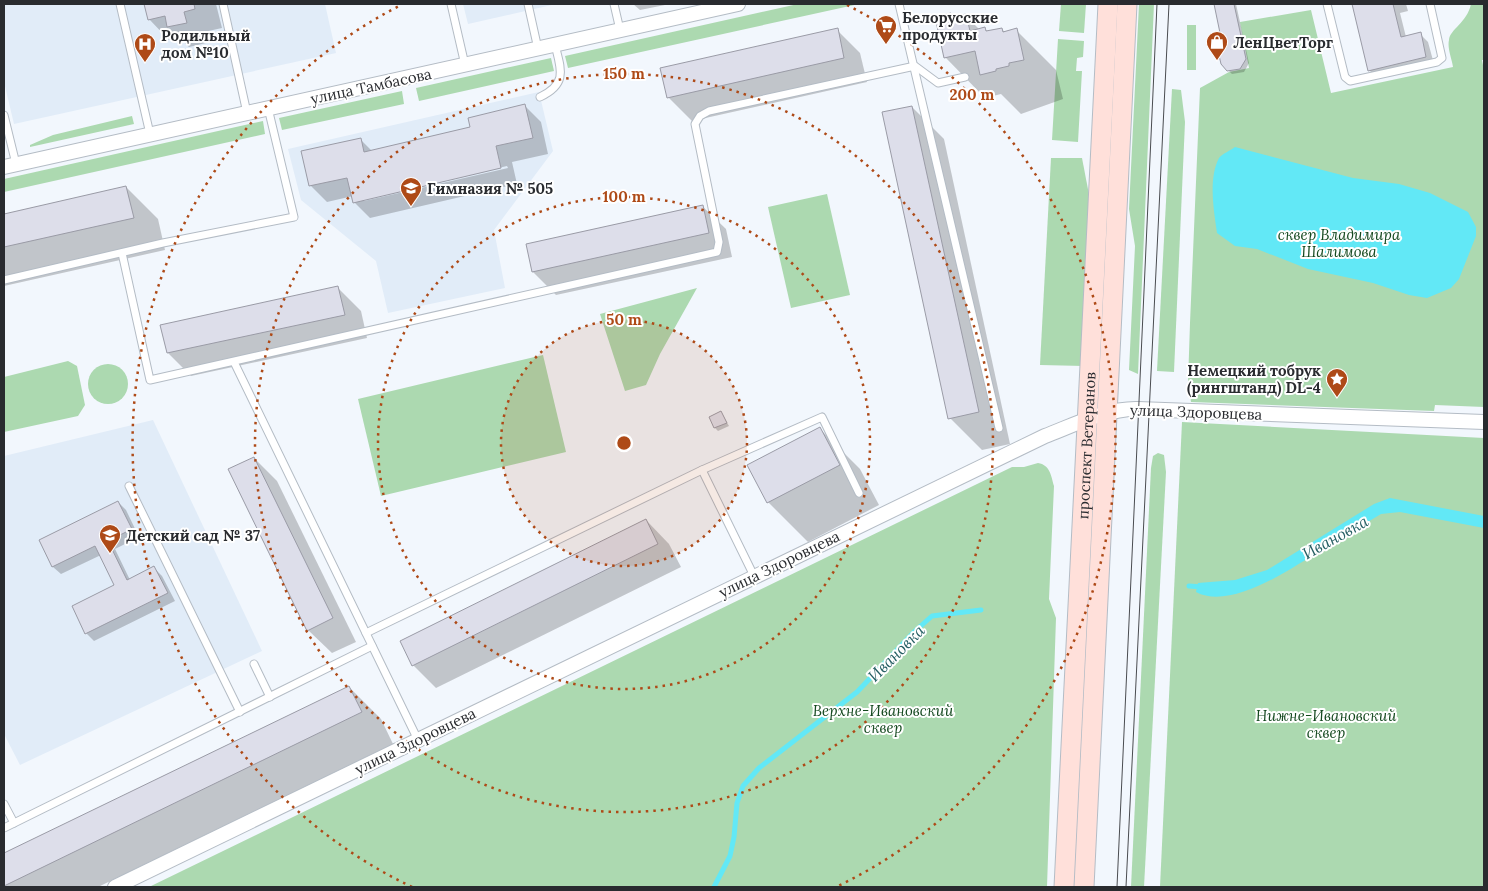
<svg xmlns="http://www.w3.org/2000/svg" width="1488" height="891" font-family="Lora,serif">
  <rect width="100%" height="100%" fill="#f2f7fd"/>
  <!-- built -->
  <g fill="#e1ecf8">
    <path d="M4,4H325L336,53L14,124L4,82Z"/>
    <path d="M463,4H556L468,24Z"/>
    <path d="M539,92L553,151L494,230L505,288L388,313L376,261L301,200L288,149Z"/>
    <path d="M153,420L262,651L20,765L4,734V456Z"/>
  </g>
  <!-- green -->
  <g fill="#acd9b0">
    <path d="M798,4H859L568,68L565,56Z"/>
    <path d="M1061,4H1086L1084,33L1059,31Z"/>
    <path d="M1139,4H1154L1138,374L1129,370L1135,246L1129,209Z"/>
    <path d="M1471,4H1484V60H1482L1484,70V407L1435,405L1434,411L1191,402L1188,383L1190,323L1200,88L1229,72L1249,68L1240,22L1311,10L1331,93L1453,67C1452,59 1447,48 1449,40C1450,29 1467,23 1471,4Z"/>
    <rect x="1187" y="25" width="9" height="45"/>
    <path d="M1058,39L1084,41L1083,57L1077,58L1076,71H1082L1078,142L1052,140Z"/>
    <path d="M551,58L554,71L419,101L416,88Z"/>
    <path d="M1172,89L1181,90L1185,122L1174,372L1157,371Z"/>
    <path d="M402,91L404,104L282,130L279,118Z"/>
    <path d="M132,116L134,124L30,147V145L53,135Z"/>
    <path d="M263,121L265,134L4,192V179Z"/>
    <path d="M1051,158H1082L1091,205L1084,366L1040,365Z"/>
    <path d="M827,194L850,295L791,308L768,207Z"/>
    <path d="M697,288L660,354L646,385L625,391L600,314Z"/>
    <path d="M543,355L566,452L381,496L358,399Z"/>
    <path d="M68,361L77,366L85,405L78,416L4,432V377Z"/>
    <circle cx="108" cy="384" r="20"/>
    <path d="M1182,422L1484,438V887H1160Z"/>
    <path d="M1158,453L1164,455L1166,472L1144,887H1131L1151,468L1153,456Z"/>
    <path d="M1038,463C1050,465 1051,475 1054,486L1049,599L1056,618L1047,887H149L1012,467H1024Z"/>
  </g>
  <!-- water -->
  <g fill="#62e8f6">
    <path d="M1235,147L1353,178L1399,184L1430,193L1468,212L1476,227V236L1459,279L1451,288L1427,298L1409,295L1373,283L1308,269L1257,249L1235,246L1217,233C1214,211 1208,179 1219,158C1222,154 1231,150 1235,147Z"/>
    <path d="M1390,498L1484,516V528L1400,512L1381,514C1361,526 1341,538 1321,550C1292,568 1231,611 1196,592L1198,583L1235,580L1267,570L1374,504Z"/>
  </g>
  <!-- shadow -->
  <g fill="#0003" fill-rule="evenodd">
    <path d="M146,4H216L222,28L204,32L206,43L189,47L179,37L169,40L149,19Z"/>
    <path d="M633,4H670L640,10Z"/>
    <path d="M1215,4H1236L1249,63L1244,72L1232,74L1222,64V34Z"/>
    <path d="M1353,4H1406L1408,11L1400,13L1406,37L1420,34L1428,42L1434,64L1377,78L1369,70Z"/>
    <path d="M950,15L953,18L965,15L980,30L985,29L988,32L1001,29L1005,32L1016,30L1056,70L1063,99L1021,114L1001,94L985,98L946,58L936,18Z"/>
    <path d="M837,30L860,53L867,82L692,121L668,97Z"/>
    <path d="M525,106L541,122L548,154L512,162L517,184L370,218L354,202L353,196L327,202L311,186L303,152L360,139L372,151L471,128ZM507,166L508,168L364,201V199Z"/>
    <path d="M912,107L944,139L1010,444L982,450L950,418Z"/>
    <path d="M126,187L158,219L165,250L4,286V215Z"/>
    <path d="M702,206L726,229L732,257L556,295L533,272L527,245Z"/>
    <path d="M338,288L361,311L367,338L191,376L168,353Z"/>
    <path d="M721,412L729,426L718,431L715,428Z"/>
    <path d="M820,429L860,469L879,505L808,542L768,502Z"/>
    <path d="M254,458L277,481L356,642L332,653L308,630Z"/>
    <path d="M118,502L126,510L139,537L115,549L130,580L154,568L162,576L175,601L94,641L86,633L116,586L101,555L61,574L53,567L40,541Z"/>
    <path d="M646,520L669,544L681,567L436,688L413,665Z"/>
    <path d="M349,687L381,719L393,744L98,887H4V854Z"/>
  </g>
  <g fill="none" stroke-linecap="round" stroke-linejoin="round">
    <!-- stream -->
    <g stroke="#62e8f6" stroke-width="5">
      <path d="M1189,586L1203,587"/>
      <path d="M714,887L730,856L734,837L737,803L743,786L759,768L857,692L914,632L932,616L981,610"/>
    </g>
  </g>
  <!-- building -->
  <g fill="#dddeea" stroke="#9a9ba6">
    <path d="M144,4H194L195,9L184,12L187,23L167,27L165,16L148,20Z"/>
    <path d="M1214,4H1234L1246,59L1240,69L1227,71L1221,64L1214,34L1220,33Z"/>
    <path d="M1352,4H1393L1401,37L1421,32L1426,57L1368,71Z"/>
    <path d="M951,13L952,17L966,14L970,31L985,27L986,31L1002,28L1003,32L1017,28L1024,60L1009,63V66L996,69V71L980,75L975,51L944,58L935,17Z"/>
    <path d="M838,28L844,58L667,98L660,68Z"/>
    <path d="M525,104L533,138L496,146L501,168L353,203L347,178L309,186L301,151L361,138L364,152L470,127L468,118Z"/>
    <path d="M912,106L979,412L948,419L882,112Z"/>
    <path d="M126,186L134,218L4,247V214Z"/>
    <path d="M703,205L709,233L532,272L526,244Z"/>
    <path d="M338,286L345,315L167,353L160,325Z"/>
    <path d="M721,411L727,423L714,428L709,417Z"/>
    <path d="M820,427L840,465L767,503L747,465Z"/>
    <path d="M254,457L333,618L307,631L228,469Z"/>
    <path d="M118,501L132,529L108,541L127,580L154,566L168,593L85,634L72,606L114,585L95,546L52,567L39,540Z"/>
    <path d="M646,519L658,544L412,666L400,641Z"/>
    <path d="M349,686L362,712L4,886V853Z"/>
  </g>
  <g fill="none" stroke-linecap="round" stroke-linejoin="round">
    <!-- service casing -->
    <g stroke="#b4bcc5" stroke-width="9">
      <g id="service">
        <path d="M120,4L150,134"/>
        <path d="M223,4L247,113"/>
        <path d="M451,4L465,65"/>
        <path d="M528,4L538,49"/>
        <path d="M614,4L620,30"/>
        <path d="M899,4L999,428"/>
        <path d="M1327,4L1345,77L1350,81L1437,62L1442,58L1430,4"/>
        <path d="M540,97C568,84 561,69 555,45"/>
        <path d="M4,115L16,164"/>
        <path d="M122,253L150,380L717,252L719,242L695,124L700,116L709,111L915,66L938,83L965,77"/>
        <path d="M4,280L163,243L294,217L268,108"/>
        <path d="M234,362L418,740"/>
        <path d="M702,470L822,417L859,493"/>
        <path d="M129,486L240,712"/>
        <path d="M366,633L702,470L754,576"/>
        <path d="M254,664L270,697"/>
        <path d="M4,804L14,823"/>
        <path d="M4,828L372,646"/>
      </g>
    </g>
    <!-- minor casing -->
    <g stroke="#b4bcc5" stroke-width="16">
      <g id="minor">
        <path d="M4,167L738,4"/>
        <path d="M115,887L1045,436C1074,425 1107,408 1138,409L1484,422"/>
      </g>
    </g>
    <!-- secondary casing -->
    <g stroke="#b4bcc5" stroke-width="21">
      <g id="secondary">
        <path id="s1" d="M1064,887L1108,4"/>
        <path d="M1084,887L1127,4"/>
      </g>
    </g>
    <!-- service -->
    <use href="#service" stroke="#fff" stroke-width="7"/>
    <!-- minor -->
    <use href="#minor" stroke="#fff" stroke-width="14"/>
    <!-- secondary -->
    <use href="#secondary" stroke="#ffe0da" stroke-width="19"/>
    <!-- tram -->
    <g stroke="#4a4c50" stroke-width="1">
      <path d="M1117,887L1157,4"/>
      <path d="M1126,887L1169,4"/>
    </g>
  </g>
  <!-- distance rings -->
  <circle cx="624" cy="443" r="123" fill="#ae4a17" fill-opacity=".12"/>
  <g fill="none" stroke="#ae4a17" stroke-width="2.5" stroke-dasharray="2.5 5">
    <circle cx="624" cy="443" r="123"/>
    <circle cx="624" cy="443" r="246"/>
    <circle cx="624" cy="443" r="369"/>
    <path d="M412 887A492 492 0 0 1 401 5M847 5A492 492 0 0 1 836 887"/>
  </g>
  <!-- icons -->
  <defs>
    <g id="supermarket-pin" transform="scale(1.125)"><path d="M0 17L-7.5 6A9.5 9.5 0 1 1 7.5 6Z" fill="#ae4a17" stroke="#fff"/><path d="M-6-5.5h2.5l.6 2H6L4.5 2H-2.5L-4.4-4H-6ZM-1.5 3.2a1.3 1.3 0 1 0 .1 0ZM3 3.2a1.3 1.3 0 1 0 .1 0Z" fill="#fff"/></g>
    <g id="shop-pin" transform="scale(1.125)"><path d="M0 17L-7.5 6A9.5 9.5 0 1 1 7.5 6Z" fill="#ae4a17" stroke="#fff"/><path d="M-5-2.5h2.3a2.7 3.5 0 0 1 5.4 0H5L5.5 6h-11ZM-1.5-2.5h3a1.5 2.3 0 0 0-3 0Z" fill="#fff"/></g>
    <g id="hospital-pin" transform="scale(1.125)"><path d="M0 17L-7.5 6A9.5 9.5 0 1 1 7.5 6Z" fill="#ae4a17" stroke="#fff"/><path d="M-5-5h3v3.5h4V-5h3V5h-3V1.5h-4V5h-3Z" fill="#fff"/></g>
    <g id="school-pin" transform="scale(1.125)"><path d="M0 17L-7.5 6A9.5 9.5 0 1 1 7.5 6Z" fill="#ae4a17" stroke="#fff"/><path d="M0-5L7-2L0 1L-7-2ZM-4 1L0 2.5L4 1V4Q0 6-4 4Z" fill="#fff"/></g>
    <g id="sight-pin" transform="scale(1.125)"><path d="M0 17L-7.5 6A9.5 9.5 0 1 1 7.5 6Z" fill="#ae4a17" stroke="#fff"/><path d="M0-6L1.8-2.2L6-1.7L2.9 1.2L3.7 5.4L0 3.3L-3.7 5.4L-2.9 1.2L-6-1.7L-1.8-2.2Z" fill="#fff"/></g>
  </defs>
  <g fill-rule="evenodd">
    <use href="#supermarket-pin" x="886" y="26"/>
    <use href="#shop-pin" x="1217" y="42"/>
    <use href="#hospital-pin" x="145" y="44"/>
    <use href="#school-pin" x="411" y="188"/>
    <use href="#sight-pin" x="1337" y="379"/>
    <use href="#school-pin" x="110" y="535"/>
  </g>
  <g text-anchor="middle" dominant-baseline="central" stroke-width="4" stroke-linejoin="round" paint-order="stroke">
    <!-- poi labels -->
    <g font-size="15" font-weight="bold" fill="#292b2f" stroke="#fff" text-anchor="start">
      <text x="902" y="17">Белорусские<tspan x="902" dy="17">продукты</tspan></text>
      <text x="161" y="35">Родильный<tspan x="161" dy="17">дом №10</tspan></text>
      <text x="1233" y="42">ЛенЦветТорг</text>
      <text x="427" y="188">Гимназия № 505</text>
      <text x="1321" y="370" text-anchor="end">Немецкий тобрук<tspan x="1321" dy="17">(рингштанд) DL-4</tspan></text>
      <text x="126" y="535">Детский сад № 37</text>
    </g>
    <!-- street labels -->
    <g font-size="15" fill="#292b2f" stroke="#fff">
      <text transform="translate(371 86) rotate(-12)">улица Тамбасова</text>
      <text transform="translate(1196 412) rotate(2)">улица Здоровцева</text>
      <text stroke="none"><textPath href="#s1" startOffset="442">проспект Ветеранов</textPath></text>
      <text transform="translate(779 564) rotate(-26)">улица Здоровцева</text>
      <text transform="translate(415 741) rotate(-26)">улица Здоровцева</text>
    </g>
    <!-- park labels -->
    <g font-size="15" font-style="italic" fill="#13481e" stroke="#fff">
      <text x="1339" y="234">сквер Владимира<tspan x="1339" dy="17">Шалимова</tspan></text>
      <text x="883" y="710">Верхне-Ивановский<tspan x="883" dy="17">сквер</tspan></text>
      <text x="1326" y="715">Нижне-Ивановский<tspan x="1326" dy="17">сквер</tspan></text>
    </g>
    <!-- water labels -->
    <g font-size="16" font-style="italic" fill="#265f64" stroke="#fff">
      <text transform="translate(1335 537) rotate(-29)">Ивановка</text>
      <text transform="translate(896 653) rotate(-45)">Ивановка</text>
    </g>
  </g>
  <circle cx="624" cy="443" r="8" fill="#ae4a17" stroke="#fff" stroke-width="2.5"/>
  <g font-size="15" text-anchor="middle" font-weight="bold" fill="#ae4a17" stroke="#fff" stroke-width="4" stroke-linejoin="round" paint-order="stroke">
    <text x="624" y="79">150 m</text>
    <text x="972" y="100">200 m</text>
    <text x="624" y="202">100 m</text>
    <text x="624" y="325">50 m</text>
  </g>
  <!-- border -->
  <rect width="1488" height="891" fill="none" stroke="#292b2f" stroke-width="10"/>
</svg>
